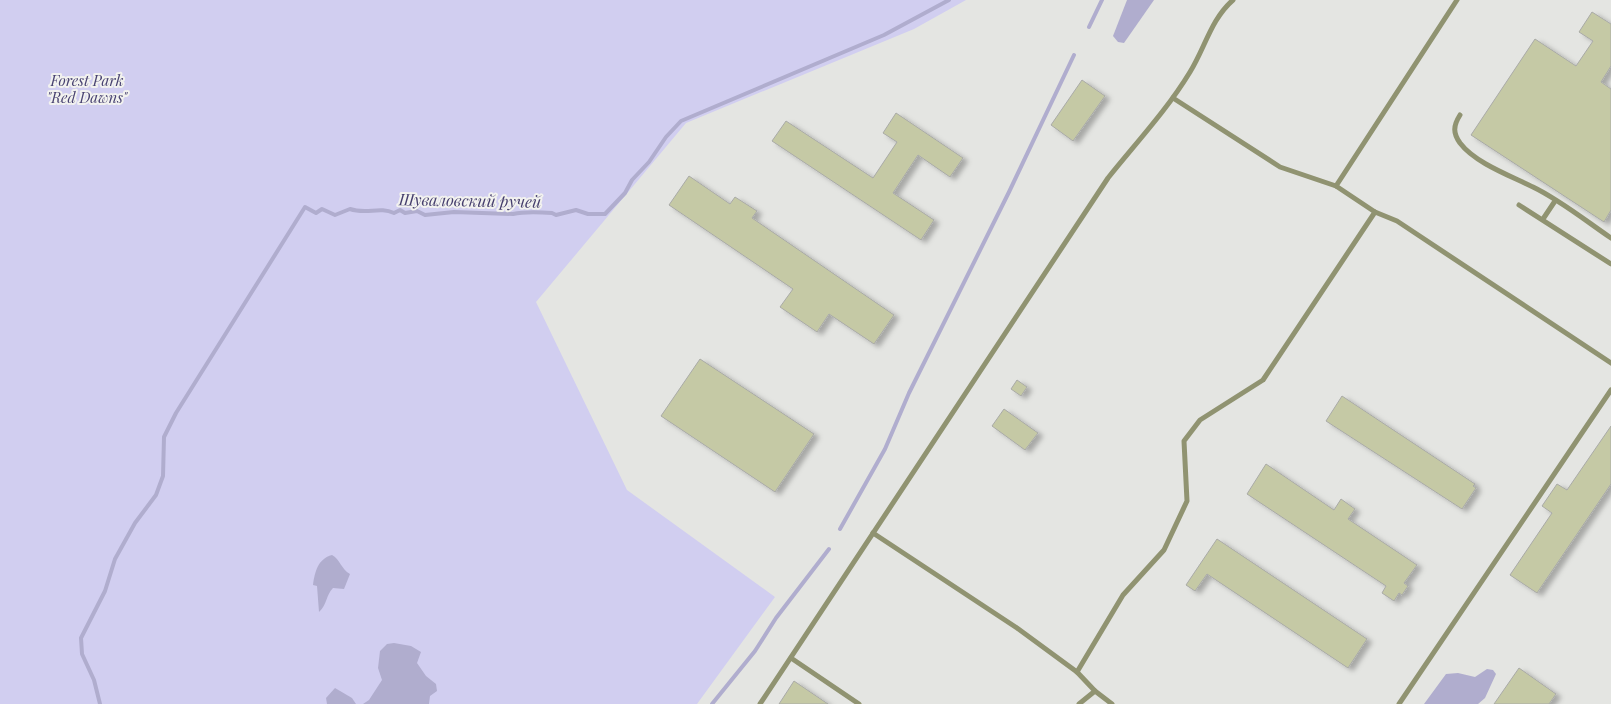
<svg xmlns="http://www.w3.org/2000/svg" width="1611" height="704" font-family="'Playfair Display',serif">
  <defs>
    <filter id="shadow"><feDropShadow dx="5" dy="3" stdDeviation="2.5" flood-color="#0004"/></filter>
  </defs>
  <rect width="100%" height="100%" fill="#e4e5e2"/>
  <!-- green -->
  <path fill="#d1cef0" d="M0,0H966L914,29L686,123L536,302L627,490L775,597L697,704H0Z"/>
  <!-- water -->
  <g fill="#b0adce">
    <path d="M1127,0H1154L1124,43L1118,42L1113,36Z"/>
    <path d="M332,555C340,559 341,569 350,574L344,589L333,588C326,595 327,605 319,612L317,586L313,585C315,571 318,559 332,555Z"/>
    <path d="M394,643L411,646L421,652L417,663L426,676L436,684L437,691L430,696L429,704H363L369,700L382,680L378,668L380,651L387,644Z"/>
    <path d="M1487,669L1493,670L1496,674L1485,698L1478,704H1424L1446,674L1458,673L1475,677Z"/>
    <path d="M335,688L352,698L356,704H327L326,698Z"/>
  </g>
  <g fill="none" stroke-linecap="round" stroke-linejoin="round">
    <!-- stream -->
    <g stroke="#b0adce" stroke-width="4">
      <path d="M1089,27L1102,0"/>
      <path d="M840,529L885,449L909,393L1009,192L1074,55"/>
      <path d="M100,704L94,680L82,654L81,638L105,591L115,559L135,523L156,495L163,476L164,437L176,413L305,207L316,213L322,209L335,215L350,209C367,215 379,206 394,213L400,210L405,213L417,211L425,215L454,212L513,214C526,211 539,212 552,213L556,215L576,210L588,214H605L625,193L632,180L649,162L666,137L681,121L884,35L949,0"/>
      <path d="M712,704L755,651L776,618L829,549"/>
    </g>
  </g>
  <!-- building -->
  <g fill="#c5c9a5" stroke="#a9aaa7" filter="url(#shadow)">
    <path d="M1592,12L1611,24V66L1601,82L1611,89V210L1604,222L1471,135L1535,39L1576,66L1593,41L1579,32Z"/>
    <path d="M1082,80L1105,96L1073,141L1051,125Z"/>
    <path d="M896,113L963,158L950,177L918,155L893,193L934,220L921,240L772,141L786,121L873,178L897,142L883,133Z"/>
    <path d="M689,176L730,204L735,197L757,211L752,218L894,315L874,344L829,314L817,332L780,307L793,289L669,205Z"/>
    <path d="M700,359L814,434L775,492L661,416Z"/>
    <path d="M1017,380L1027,387L1021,396L1011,389Z"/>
    <path d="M1342,396L1475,484L1473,486L1476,488L1462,509L1326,421Z"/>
    <path d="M1004,409L1038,433L1025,450L992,426Z"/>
    <path d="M1611,426V484L1537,593L1510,575L1552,513L1542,506L1557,484L1567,490Z"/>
    <path d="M1266,464L1334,510L1341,499L1355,509L1348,519L1417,565L1404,583L1408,586L1402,595L1399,593L1394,601L1382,593L1386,586L1247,494Z"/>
    <path d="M1217,539L1367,639L1348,668L1207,574L1195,591L1186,585Z"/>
    <path d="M1519,668L1556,694L1549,704H1494Z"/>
    <path d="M794,681L828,704H779Z"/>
  </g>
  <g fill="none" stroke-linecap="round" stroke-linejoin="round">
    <!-- lane -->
    <g stroke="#909371" stroke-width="5">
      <path d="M1173,98L1280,167L1336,186L1375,212L1397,221L1611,363"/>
      <path d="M1460,115C1453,126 1453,133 1460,143C1475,163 1511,176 1533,187C1560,200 1586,221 1611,238"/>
      <path d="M1336,186L1457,0"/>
      <path d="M1519,205L1611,264"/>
      <path d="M1543,219L1555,201"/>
      <path d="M873,533L1017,628L1077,672L1095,691L1112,704"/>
      <path d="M791,658L859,704"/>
      <path d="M1077,672L1123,595L1164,550L1187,501L1184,441L1200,420L1263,380L1375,212"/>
      <path d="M760,704L1108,178C1136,143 1167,110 1190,72C1205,48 1211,19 1233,0"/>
      <path d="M1079,704L1095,691"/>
      <path d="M1399,704L1611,390"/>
    </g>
  </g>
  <g text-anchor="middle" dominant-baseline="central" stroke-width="4" stroke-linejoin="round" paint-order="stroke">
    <!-- park labels -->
    <g font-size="15" font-style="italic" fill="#484271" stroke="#f2f2ef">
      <text x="87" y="80">Forest Park<tspan x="87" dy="17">"Red Dawns"</tspan></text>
    </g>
    <!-- water labels -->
    <g font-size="16" font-style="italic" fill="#453e6d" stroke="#f2f2ef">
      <text transform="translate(470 200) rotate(1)">Шуваловский ручей</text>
    </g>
  </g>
</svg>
